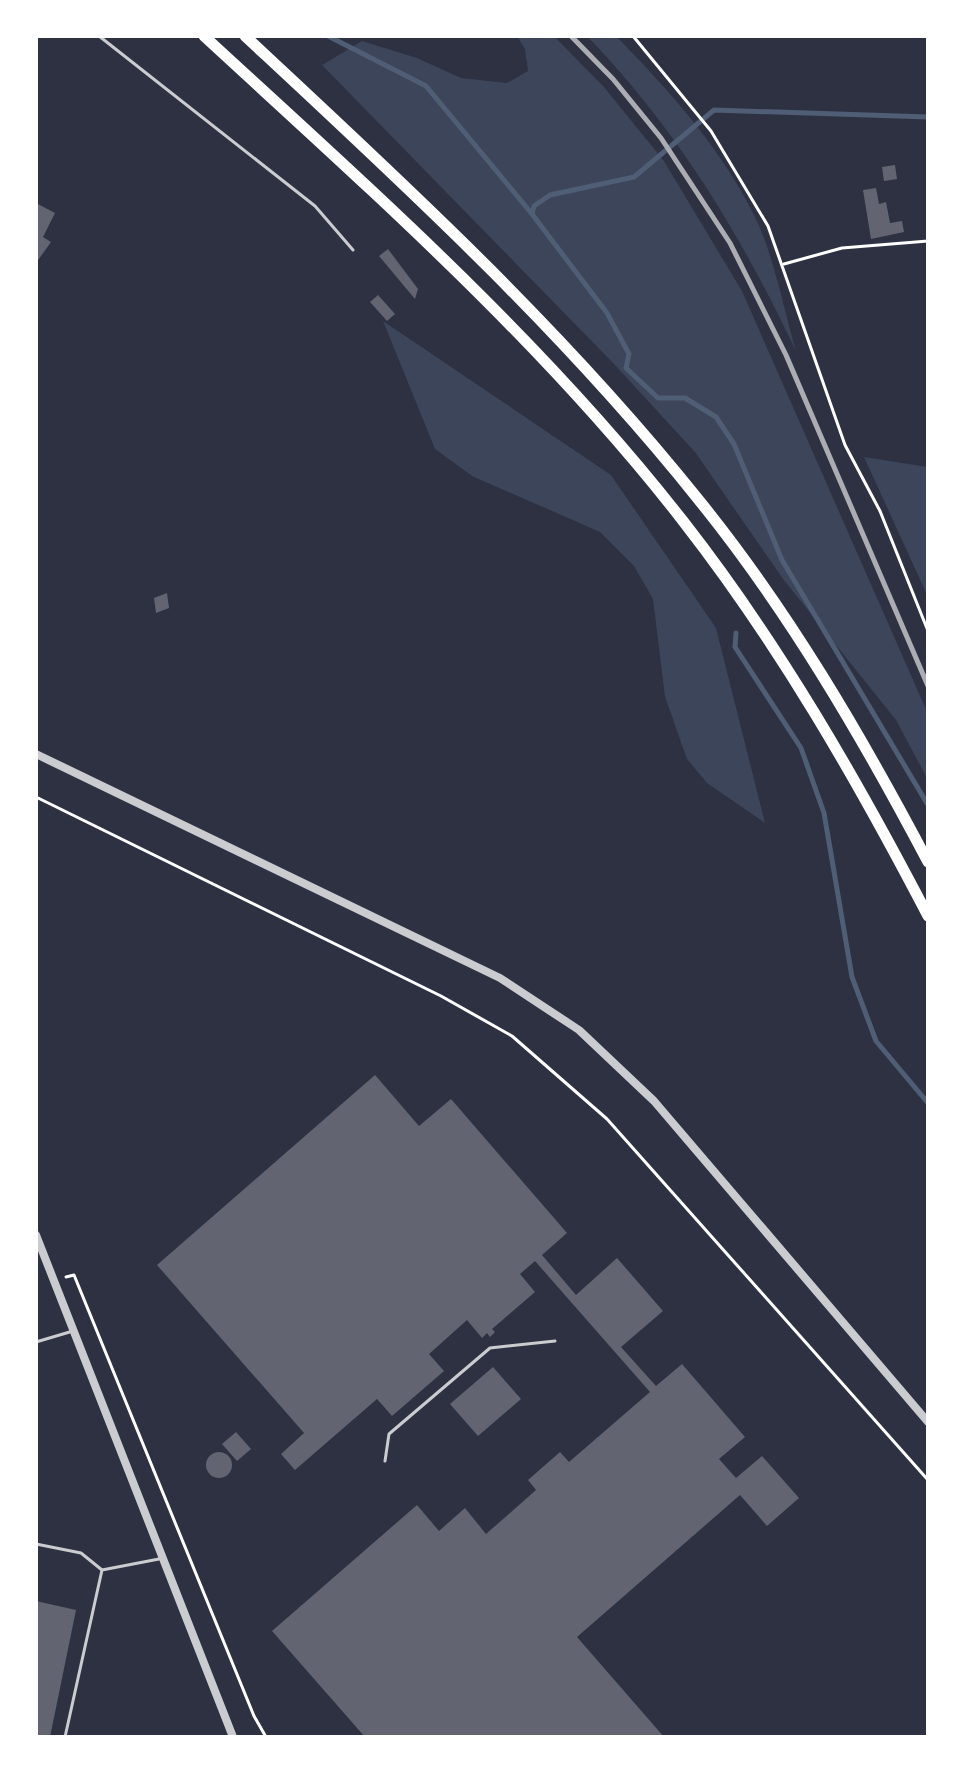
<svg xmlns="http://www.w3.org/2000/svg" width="964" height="1773" font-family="'IBM Plex Sans',sans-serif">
  <rect width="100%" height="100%" fill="#2d3142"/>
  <!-- green -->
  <g fill="#3c4559">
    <path d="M517,36H554L604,87L664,161L742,291L928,714V780L896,720L783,579L695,452L613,363L322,65L362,41L417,58L461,78L507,83L528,71L525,49Z"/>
    <path d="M587,36H616C668,89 721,148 754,215C773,252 784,310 796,351C739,232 679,132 587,36Z"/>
    <path d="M383,321L611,475L716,628L765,823L707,783L687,759L665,697L653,599L634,566L600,532L472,476L435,449Z"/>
    <path d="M864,457L928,467V597Z"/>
  </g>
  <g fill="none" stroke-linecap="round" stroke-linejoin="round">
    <!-- stream -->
    <g stroke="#4f5d75" stroke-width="5">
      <path d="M328,36L426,86L532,214L607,313L629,354L626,368L658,398H685L716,417L734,444L782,560L928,805"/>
      <path d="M532,214L534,206L550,195L634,177L714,110L928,117"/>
      <path d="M736,633L735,647L801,748L824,813L852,977L876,1041L928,1103"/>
    </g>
  </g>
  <!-- building -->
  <g fill="#626471">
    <path d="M895,165L897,179L884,181L882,167Z"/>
    <path d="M876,188L879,204L886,202L890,223L902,221L904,232L871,239L863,190Z"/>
    <path d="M36,203L55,213L43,237L51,242L36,263Z"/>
    <path d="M388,249L418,289L415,299L379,256Z"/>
    <path d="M378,295L395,314L387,321L370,302Z"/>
    <path d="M167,593L169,608L156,613L154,598Z"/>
    <path d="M375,1075L419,1126L451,1099L567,1233L542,1255L576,1295L617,1258L663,1311L621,1347L656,1386L682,1364L745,1437L719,1459L736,1478L762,1456L799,1498L767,1526L740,1495L577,1637L664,1737H365L272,1631L417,1505L439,1531L465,1508L486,1534L536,1490L528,1480L560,1452L569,1462L650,1392L535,1261L520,1274L535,1292L492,1329L495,1332L490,1337L487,1333L482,1338L467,1320L429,1354L444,1371L392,1416L377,1399L295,1470L281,1454L304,1433L157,1265Z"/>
    <path d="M493,1367L521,1399L478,1436L450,1404Z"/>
    <path d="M236,1432L251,1449L237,1461L222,1444Z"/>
    <circle cx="219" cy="1465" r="13"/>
    <path d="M36,1601L76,1610L50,1737H36Z"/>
  </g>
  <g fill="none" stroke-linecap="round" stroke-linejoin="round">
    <!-- path -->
    <g stroke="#fff" stroke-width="3">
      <path d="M633,36L711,131L768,226L845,445L880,511L928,631"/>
      <path d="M784,264L842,248L928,241"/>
      <path d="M36,797L441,996L512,1036L607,1119L928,1480"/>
      <path d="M66,1277L74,1275L254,1716L266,1737"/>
    </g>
    <!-- service -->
    <g stroke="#caccd0" stroke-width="3">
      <path d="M99,36L315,206L353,250"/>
      <path d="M36,1342L73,1331"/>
      <path d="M385,1461L389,1434L490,1348L555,1341"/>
      <path d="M36,1544L81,1553L102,1570"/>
      <path d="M65,1737L102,1570L159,1559"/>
    </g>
    <!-- tertiary -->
    <g stroke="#caccd0" stroke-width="8">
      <path d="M36,754L500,978L579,1030L654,1101L928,1422"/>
      <path d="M36,1235L233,1737"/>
    </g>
    <!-- trunk -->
    <g stroke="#fff" stroke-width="11">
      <path d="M204,36C371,190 543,341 683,521C779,644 856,778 928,916"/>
      <path d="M245,36C404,184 562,329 698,499C788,610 861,735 928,862"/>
    </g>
    <!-- rail -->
    <path stroke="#abadb3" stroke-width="5" d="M571,36L613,79L661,138L730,243L786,355L928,686"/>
  </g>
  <!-- border -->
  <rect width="964" height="1773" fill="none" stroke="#ffffff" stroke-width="76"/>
</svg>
